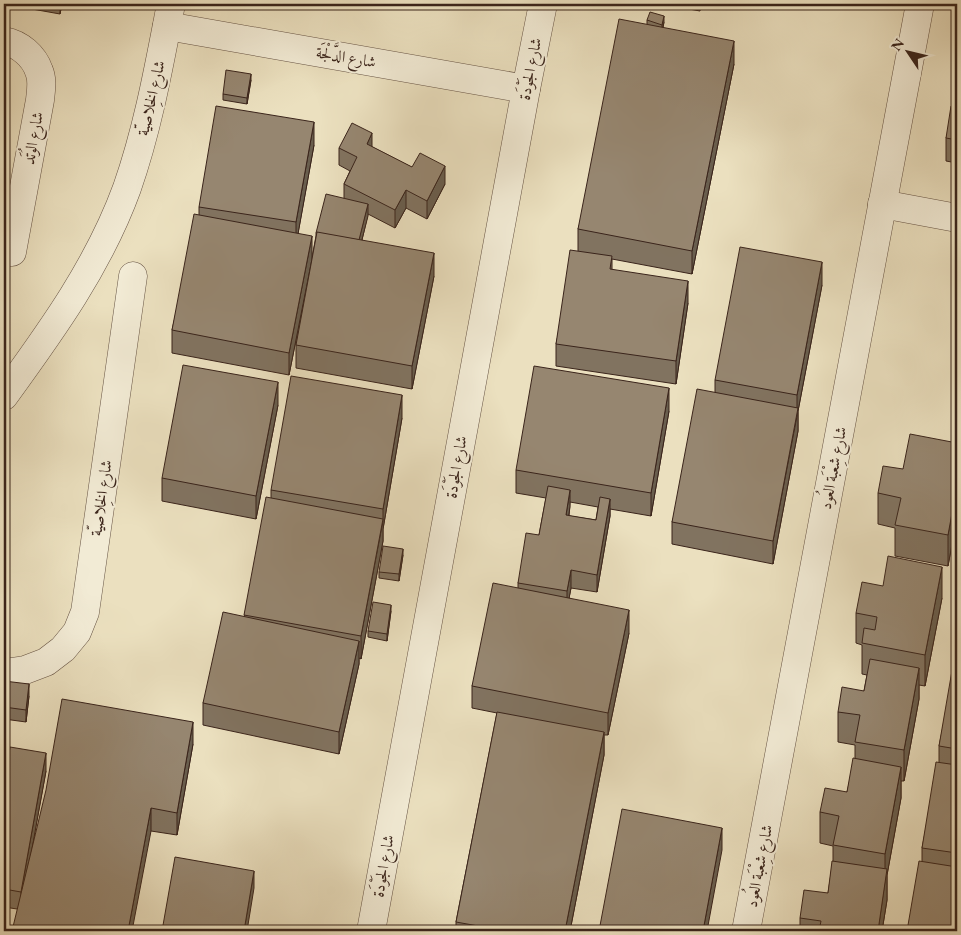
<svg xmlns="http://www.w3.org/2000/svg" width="961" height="935" font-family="'EB Garamond',Amiri,serif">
  <rect width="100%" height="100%" fill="#ebe0bf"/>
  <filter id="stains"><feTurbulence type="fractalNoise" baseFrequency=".004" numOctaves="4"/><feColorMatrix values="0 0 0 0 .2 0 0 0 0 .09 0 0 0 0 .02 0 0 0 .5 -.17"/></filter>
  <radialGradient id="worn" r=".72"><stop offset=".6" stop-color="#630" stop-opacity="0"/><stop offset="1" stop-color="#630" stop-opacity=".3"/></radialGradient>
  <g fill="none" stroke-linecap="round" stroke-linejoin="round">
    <!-- minor casing -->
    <g stroke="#665344" stroke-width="29">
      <g id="minor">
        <path d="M167,26L526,89"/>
        <path d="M4,41C20,44 34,56 39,71C43,80 41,90 40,100L12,252"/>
        <path d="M882,204L957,218"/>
        <path d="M4,396C52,330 99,265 127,188C148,128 159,66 171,4"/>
        <path d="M4,673L25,670L46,662L63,649L77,632L85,612L133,276"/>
        <path d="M371,931L526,89L543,4"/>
        <path d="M746,931L920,4"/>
      </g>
    </g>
    <!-- minor -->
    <use href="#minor" stroke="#f2ebd5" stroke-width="28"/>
  </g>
  <!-- wall -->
  <g fill="#817360" stroke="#3a241b" fill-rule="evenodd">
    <path d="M4,4H62L60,14Z"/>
    <path d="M662,4H701L700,11Z"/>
    <path d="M647,20L664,22L663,28L734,64L692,274L612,259V270L688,303L676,384L556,366V344L578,251V229L647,25Z"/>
    <path d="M251,80L247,104L223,100V94Z"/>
    <path d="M957,107V163L946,161V138Z"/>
    <path d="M314,145L298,233L312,259L289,375L172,353V330L199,215V207Z"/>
    <path d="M372,147L445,184L427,219L406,208L395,228L368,214L362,240L434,276L412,389L296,368V345L316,236V233L344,198V184L350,171L339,165V148Z"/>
    <path d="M822,285L798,411V431L773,564L672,544V522L715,393V380Z"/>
    <path d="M957,349V372L955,371V353Z"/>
    <path d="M278,405L256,519L162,501V478Z"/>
    <path d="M669,411L651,516L610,509V516L597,592L571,588L569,598L629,633L608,735H604V755L570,931H456V922L497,713L472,708V686L518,588V583L539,535L546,498L516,493V470ZM570,502L598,507L596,520L569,516Z"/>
    <path d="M402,418L383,529V541L361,659L359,658V664L339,754L203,725V703L244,617L271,498V490Z"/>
    <path d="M957,443V517L948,566L895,556V528L878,524V493L903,469Z"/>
    <path d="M403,555L399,581L379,578V572Z"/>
    <path d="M942,598L925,686L919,685V699L904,781H901V798L887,875V900L882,931H800V918L828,893L833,861V846L820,843V812L847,792L855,759V745L838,742V712L864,691L867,675L862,674V645L856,643V613Z"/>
    <path d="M391,611L387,641L368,637V631Z"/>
    <path d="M957,659V931L922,862V848L939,762V746Z"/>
    <path d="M4,681L29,696L26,722L4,719Z"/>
    <path d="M193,744L177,835L151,831L17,909L4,907V784L46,771L31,852Z"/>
  </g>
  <!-- shaded-wall -->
  <g fill="#695e4e" stroke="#3a241b">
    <path d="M60,4H62L60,14Z"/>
    <path d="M664,16V22L662,31V25Z"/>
    <path d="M734,41V64L692,274V251Z"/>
    <path d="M251,74V80L247,104V98Z"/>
    <path d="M314,122V145L296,245V222Z"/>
    <path d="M372,133V151L367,144Z"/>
    <path d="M445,166V184L427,219V201Z"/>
    <path d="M406,190V208L395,228V210Z"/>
    <path d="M368,204V216L358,255V243Z"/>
    <path d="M312,236V259L289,375V353Z"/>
    <path d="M434,253V276L412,389V366Z"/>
    <path d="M822,262V285L798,411V431L773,564V541L797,416V395Z"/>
    <path d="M688,281V303L676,384V361Z"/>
    <path d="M278,382V405L256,519V496Z"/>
    <path d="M669,388V411L651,516V493Z"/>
    <path d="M402,395V418L383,529V541L361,659V636L383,521V509Z"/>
    <path d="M957,486V517L948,566V535Z"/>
    <path d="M570,490V507L566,533V515Z"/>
    <path d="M610,499V516L597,592V575Z"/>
    <path d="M403,549V555L399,581V574Z"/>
    <path d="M942,567V598L925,686V655Z"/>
    <path d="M571,570V588L567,609V591Z"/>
    <path d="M391,605V611L387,641V634Z"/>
    <path d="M629,610V633L608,735V713Z"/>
    <path d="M359,641V664L339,754V732Z"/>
    <path d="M919,668V699L904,781V750Z"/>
    <path d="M29,684V696L26,722V710Z"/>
    <path d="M193,722V744L177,835V813Z"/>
    <path d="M604,732V755L570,931H565Z"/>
    <path d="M46,753V771L21,910V892Z"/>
    <path d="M901,767V798L887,875V900L882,931H878L885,881V854Z"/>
    <path d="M151,808V831L132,931H128Z"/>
    <path d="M722,828V850L707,931H703Z"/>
    <path d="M254,871V888L247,931H244Z"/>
    <path d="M9,918V931H7Z"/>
  </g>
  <!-- building -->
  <g fill="#968670" stroke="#3a241b">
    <path d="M650,12L664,16L662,25L647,20Z"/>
    <path d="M619,19L734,41L692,251L578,229Z"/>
    <path d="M226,70L251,74L247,98L223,94Z"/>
    <path d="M216,106L314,122L296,222L199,207Z"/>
    <path d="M951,106L957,107V140L946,138Z"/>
    <path d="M352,123L372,133L367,144L412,167L420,153L445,166L427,201L406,190L395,210L344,184L357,157L339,148Z"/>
    <path d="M326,194L368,204L359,240L316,233Z"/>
    <path d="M194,214L312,236L289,353L172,330Z"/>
    <path d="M317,232L434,253L412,366L296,345Z"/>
    <path d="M740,247L822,262L797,395L715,380Z"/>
    <path d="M570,250L612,256L610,269L688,281L676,361L556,344Z"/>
    <path d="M183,365L278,382L256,496L162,478Z"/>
    <path d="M534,366L669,388L651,493L516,470Z"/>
    <path d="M291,376L402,395L383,509L271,490Z"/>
    <path d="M697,389L798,408L773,541L672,522Z"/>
    <path d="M910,434L957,443V486L948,535L895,525L901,498L878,493L883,466L903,469Z"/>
    <path d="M548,486L570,490L566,515L596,520L600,497L610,499L597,575L571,570L567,591L518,583L526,533L539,535Z"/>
    <path d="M266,497L383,519L361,636L244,615Z"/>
    <path d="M383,546L403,549L399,574L379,572Z"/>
    <path d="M888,556L942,567L925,655L862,643L864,628L875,630L877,617L856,613L862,582L883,586Z"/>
    <path d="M493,583L629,610L608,713L472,686Z"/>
    <path d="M373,602L391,605L387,634L368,631Z"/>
    <path d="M223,612L359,641L339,732L203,703Z"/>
    <path d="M870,659L919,668L904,750L855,742L860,715L838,712L842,687L864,691Z"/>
    <path d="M954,659H957V749L939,746Z"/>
    <path d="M4,681L29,684L26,710L4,707Z"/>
    <path d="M62,699L193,722L177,813L151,808L128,931H12L46,790Z"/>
    <path d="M497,712L604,732L565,931H506L456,922Z"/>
    <path d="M10,747L46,753L21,892L4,889V784Z"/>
    <path d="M853,758L901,767L885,854L833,845L839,816L820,812L825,788L847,792Z"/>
    <path d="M936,762L957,765V853L922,848Z"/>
    <path d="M622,809L722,828L703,931H599Z"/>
    <path d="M175,857L254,871L244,931H162Z"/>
    <path d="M832,861L887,869L878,931H819L821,921L800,918L804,890L828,893Z"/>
    <path d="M919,861L957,867V931H907Z"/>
    <path d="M4,917L9,918L7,931H4Z"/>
    <path d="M136,929L147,931H135Z"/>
  </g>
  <g text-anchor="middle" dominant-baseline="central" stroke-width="4" stroke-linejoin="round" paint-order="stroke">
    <!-- street labels -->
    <g font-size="16" fill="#3a241b" stroke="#f2ebd5">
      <text transform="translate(346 57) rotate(10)">شارع الدَّلْجَة</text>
      <text transform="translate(530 69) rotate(-79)">شارع الجَوْدَة</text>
      <text transform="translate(151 98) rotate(-77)">شارع الخِلاصيّة</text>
      <text transform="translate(33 138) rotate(-80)">شارع الوُتَد</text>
      <text transform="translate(456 467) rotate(-80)">شارع الجَوْدَة</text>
      <text transform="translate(833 468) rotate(-79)">شارع شِعْبَة العُود</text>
      <text transform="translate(101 498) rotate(-82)">شارع الخِلاصيّة</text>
      <text transform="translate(383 866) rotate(-80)">شارع الجَوْدَة</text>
      <text transform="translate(759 866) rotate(-79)">شارع شِعْبَة العُود</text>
    </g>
  </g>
  <!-- margin -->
  <rect width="961" height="935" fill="none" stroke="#ebe0bf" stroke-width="20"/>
  <rect x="5" y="5" width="951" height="925" fill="none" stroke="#3a241b" stroke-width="2.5"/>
  <rect x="10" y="10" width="941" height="915" fill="none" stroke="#3a241b"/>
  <!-- north arrow -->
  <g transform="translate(908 52) rotate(305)" stroke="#f2ebd5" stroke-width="4" paint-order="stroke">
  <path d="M0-4L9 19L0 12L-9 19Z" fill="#3a241b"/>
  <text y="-8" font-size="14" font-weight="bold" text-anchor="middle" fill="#3a241b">N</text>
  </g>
  <rect width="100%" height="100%" filter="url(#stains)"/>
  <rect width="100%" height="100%" fill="url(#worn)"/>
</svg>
